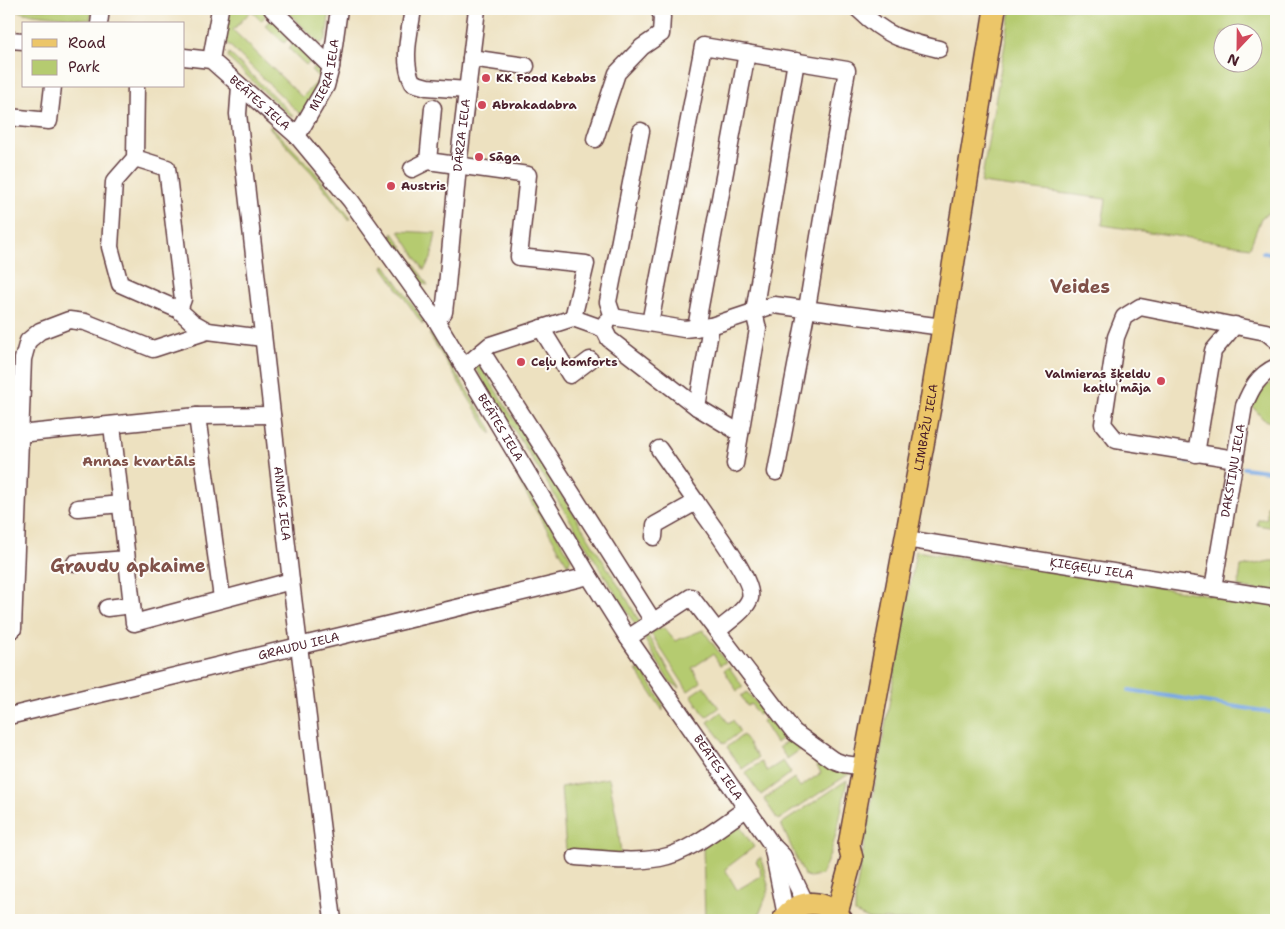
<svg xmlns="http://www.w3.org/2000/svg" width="1285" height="929" font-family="'Shantell Sans',sans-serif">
  <defs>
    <pattern id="wetland-marsh" width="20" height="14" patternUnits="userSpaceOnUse" patternTransform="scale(1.25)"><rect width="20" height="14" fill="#b5cb70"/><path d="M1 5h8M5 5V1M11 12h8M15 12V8" fill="none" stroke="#9dae61"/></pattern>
  </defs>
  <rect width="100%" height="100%" fill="#fdfcf7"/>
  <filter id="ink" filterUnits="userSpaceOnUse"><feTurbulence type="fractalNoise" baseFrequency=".02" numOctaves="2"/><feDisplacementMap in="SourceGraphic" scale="10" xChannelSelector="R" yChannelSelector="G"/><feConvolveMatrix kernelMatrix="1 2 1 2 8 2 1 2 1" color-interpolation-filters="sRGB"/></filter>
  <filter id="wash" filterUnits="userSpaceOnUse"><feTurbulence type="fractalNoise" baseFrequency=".0096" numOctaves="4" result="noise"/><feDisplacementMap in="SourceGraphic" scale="20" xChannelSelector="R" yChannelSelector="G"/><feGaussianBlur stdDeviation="1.12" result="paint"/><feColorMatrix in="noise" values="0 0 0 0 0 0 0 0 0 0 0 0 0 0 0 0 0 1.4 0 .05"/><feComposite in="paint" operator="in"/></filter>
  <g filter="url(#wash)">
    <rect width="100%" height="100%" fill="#ede1c0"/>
    <!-- green -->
    <g fill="#b5cb70" stroke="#80754e" fill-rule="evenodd">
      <path d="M13,9H93L90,20L24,13Z"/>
      <path d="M227,9H267L268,13L261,21L251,11L233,30L302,97L320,79L311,70L319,61L325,70L304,111L300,114L225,41L223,38Z"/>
      <path d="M285,9H330L326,39L320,44Z"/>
      <path d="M1011,9H1276V208L1261,218L1250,247L1102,225L1106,199L981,183ZM1222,32H1252V62H1222Z"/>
      <path d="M273,18L291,36L284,43L265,25Z"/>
      <path d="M295,41L314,58L306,65L288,48Z"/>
      <path d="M229,53L294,116H290L230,60L228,56Z"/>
      <path d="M271,126L314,171L351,219H348L312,173L269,127Z"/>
      <path d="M399,231L436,233L431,259L424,270Z"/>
      <path d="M393,233L428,285L423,284L394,243L391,238Z"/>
      <path d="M385,265L423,320V325L384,269L383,266Z"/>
      <path d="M429,334H431L491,428L492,433H490Z"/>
      <path d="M476,359L627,599L640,623L636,626L473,364Z"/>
      <path d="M1276,379V424L1263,419L1253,407C1254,397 1267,384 1276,379Z"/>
      <path d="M522,479L571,558L568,565L518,480Z"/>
      <path d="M916,551L1276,605V920H870L855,913V897Z"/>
      <path d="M1270,561H1276V594L1238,587L1241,567Z"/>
      <path d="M664,628L675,641L703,630L726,662L720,665L713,654L692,668L701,682L688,691L650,632Z"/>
      <path d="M646,633L680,688L669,681L645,640Z"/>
      <path d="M729,667L743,687L737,691L724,670Z"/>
      <path d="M636,670H642L663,704V711Z"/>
      <path d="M704,686L719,708L706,717L691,695Z"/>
      <path d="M747,692L764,712L758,715L751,704L747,706L741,696Z"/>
      <path d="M721,712L728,723L733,720L740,732L724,744L708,722Z"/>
      <path d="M768,717L782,738L776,743L762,721Z"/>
      <path d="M743,735L758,758L742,769L727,747Z"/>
      <path d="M795,736L818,752L811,757L804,747L787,759L779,747Z"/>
      <path d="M824,756L851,772L849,774L778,820L764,799L794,778L800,787L821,773L814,761Z"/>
      <path d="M783,761L791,773L761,795L745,773L761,762L767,771Z"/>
      <path d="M609,778L618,825L621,856L566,851L561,787Z"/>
      <path d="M847,780C841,813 836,845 821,875L810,877L804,875L781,824Z"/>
      <path d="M736,821L754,847L725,869L737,890L761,876L760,868L756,861L761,857L769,889L757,920H705L703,847Z"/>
    </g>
    <!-- wetland -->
    <path fill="url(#wetland-marsh)" stroke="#80754e" d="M1276,501V528L1257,525L1258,520L1267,518V506Z"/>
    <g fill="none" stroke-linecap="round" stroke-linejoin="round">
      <!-- stream -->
      <g stroke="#7aa9e4" stroke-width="4">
        <path d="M1263,252L1276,254"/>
        <path d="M1185,461L1222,465"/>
        <path d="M1244,468L1276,472"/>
        <path d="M1129,690L1276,713"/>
      </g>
    </g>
  </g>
  <g filter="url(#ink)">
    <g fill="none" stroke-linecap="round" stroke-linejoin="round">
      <!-- minor casing -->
      <g stroke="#623c41" stroke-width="19">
        <g id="minor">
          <path d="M272,9L331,67"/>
          <path d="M413,9C410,31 401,62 413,83L427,87L467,90"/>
          <path d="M858,9C887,37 902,40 939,49"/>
          <path d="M99,24L101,9"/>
          <path d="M9,40L24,41"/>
          <path id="s1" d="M184,57L211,60L297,136L351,201L436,320L589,576L628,638L772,845L783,856L806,904"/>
          <path d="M471,58L526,66"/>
          <path d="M211,60L220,9"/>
          <path id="s2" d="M240,86L238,114L291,581L333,920"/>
          <path d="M433,108L428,161L528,175L519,257L586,264L573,318"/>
          <path d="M9,117L49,121L53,86"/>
          <path id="s3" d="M297,136L326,86L331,67L339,9"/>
          <path d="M595,139L617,73L642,47L661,34L662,17L659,9"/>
          <path d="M135,158L167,168L183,299L179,310L120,284L110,247L114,182L135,158L136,86"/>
          <path d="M412,169L428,161"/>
          <path d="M179,310L192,322L208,331"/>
          <path d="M613,317L608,302L641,131"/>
          <path id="s4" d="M436,320L444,312L447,286L458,166L477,9"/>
          <path d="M650,323L703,46L847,70L807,308L776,472"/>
          <path d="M541,328L570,375L590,360"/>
          <path d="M696,328L747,53"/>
          <path d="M482,352L653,621"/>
          <path d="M464,367L490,345L573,318L604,329"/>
          <path d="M697,407L711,326"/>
          <path d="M197,416L222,598"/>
          <path d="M112,425L134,623L291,581"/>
          <path d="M740,433L697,407L609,339L604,329L606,322L613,317L684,329L711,326L774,305L943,327"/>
          <path d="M19,434L197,416L272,415"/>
          <path d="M659,449L696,502"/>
          <path d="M1196,454L1213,351L1235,325"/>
          <path d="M1235,459L1116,440L1103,424L1116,337L1124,317L1140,307L1266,332L1276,340"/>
          <path d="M735,464L758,329L754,312L796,61"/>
          <path d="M78,508L121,504"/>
          <path d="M654,537L655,525L696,502C707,520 755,580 750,598C746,611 727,622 718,631"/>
          <path id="s5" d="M906,539L1276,598"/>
          <path d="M75,563L127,559"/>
          <path id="s6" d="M1213,588L1244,406C1251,389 1258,375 1276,367"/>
          <path d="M107,608L132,605"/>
          <path d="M13,629L23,359L28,341L40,331L69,320L85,322L153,349L208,331L263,338"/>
          <path d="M628,638L691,597L794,732L833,760L844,764L864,767"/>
          <path id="s7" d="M9,716L589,576"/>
          <path d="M772,845L786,916"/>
          <path d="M576,857C604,859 632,863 660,858C689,853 722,825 746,809"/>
        </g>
      </g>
      <!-- major casing -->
      <g stroke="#623c41" stroke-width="24">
        <g id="major">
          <path id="s8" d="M837,913L852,858L849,845L930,407L995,9"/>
          <path d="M783,920C798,897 827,899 842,920"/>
        </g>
      </g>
      <!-- minor -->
      <use href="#minor" stroke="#fff" stroke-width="16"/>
      <!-- major -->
      <use href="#major" stroke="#ecc669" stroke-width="21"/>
    </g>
  </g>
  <!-- markers -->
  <g fill="#d1495b" stroke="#fdfcf7" stroke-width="2">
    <circle cx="486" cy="78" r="5"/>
    <circle cx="482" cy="105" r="5"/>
    <circle cx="479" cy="157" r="5"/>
    <circle cx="391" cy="186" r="5"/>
    <circle cx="521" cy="362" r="5"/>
    <circle cx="1161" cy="381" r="5"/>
  </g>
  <g text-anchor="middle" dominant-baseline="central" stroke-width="4" stroke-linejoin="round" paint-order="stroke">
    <!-- street labels -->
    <g font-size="12" fill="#4a1f2b" stroke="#fdfcf7">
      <text stroke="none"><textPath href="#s3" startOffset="68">MIERA IELA</textPath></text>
      <text stroke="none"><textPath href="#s1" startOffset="92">BEĀTES IELA</textPath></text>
      <text stroke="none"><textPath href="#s4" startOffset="189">DĀRZA IELA</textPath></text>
      <text stroke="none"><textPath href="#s1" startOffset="498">BEĀTES IELA</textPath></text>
      <text stroke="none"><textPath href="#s8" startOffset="495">LIMBAŽU IELA</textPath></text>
      <text stroke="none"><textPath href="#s6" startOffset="119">DAKSTIŅU IELA</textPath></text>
      <text stroke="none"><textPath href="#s2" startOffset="420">ANNAS IELA</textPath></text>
      <text stroke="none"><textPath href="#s5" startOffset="188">ĶIEĢEĻU IELA</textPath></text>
      <text stroke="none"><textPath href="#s7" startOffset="298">GRAUDU IELA</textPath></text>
      <text stroke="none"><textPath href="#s1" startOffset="902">BEĀTES IELA</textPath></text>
    </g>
    <!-- poi labels -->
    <g font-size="12" font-weight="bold" fill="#4a1f2b" stroke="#fdfcf7" text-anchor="start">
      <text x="496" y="78">KK Food Kebabs</text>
      <text x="492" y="105">Abrakadabra</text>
      <text x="489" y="157">Sāga</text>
      <text x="401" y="186">Austris</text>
      <text x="531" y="362">Ceļu komforts</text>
      <text x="1151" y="374" text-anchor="end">Valmieras šķeldu<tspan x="1151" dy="14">katlu māja</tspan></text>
    </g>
    <!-- neighbourhood labels -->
    <g font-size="14" font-weight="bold" fill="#805149" stroke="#fdfcf7">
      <text x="139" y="461">Annas kvartāls</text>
    </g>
    <!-- district labels -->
    <g font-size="18" font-weight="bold" fill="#805149" stroke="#fdfcf7">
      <text x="1080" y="287">Veides</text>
      <text x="128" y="566">Graudu apkaime</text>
    </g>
  </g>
  <!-- margin -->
  <rect width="1285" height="929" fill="none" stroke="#fdfcf7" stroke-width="30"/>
  <!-- legend -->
  <rect x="22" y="22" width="162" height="65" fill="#fdfcf7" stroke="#b5a4a5"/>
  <rect x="32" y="39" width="25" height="8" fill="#ecc669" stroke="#b5a4a5"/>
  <text x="68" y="48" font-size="15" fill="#4a1f2b">Road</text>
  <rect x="32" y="60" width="25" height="15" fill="#b5cb70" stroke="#b5a4a5"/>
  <text x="68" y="72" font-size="15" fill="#4a1f2b">Park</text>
  <!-- north arrow -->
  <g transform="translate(1238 48) rotate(202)"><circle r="24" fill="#fdfcf7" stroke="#b5a4a5"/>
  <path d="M0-4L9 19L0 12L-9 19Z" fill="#d1495b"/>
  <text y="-8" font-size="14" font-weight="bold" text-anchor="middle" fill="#4a1f2b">N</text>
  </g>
</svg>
